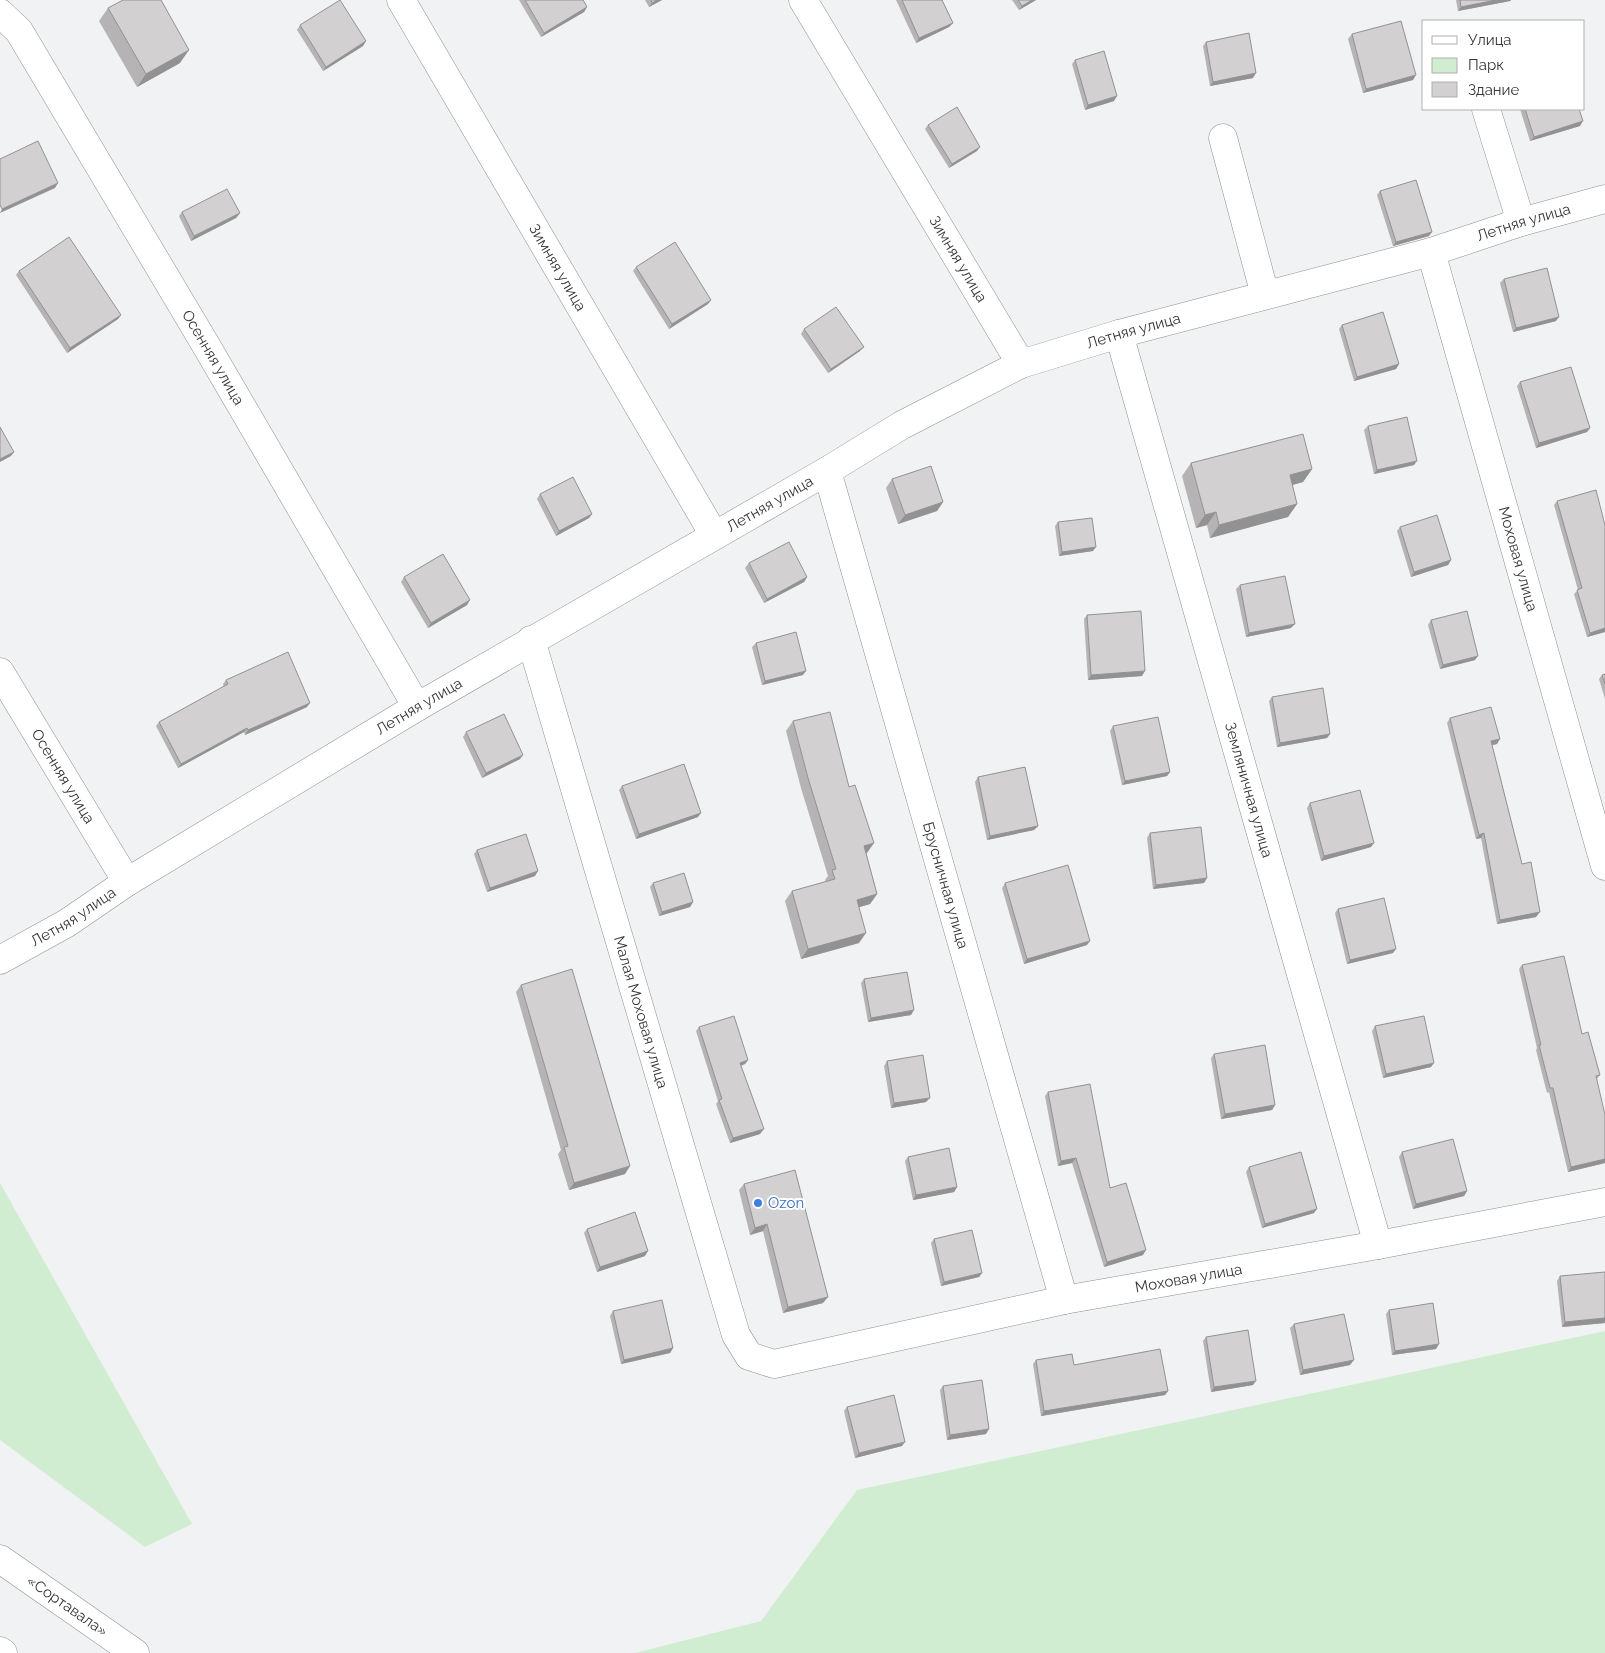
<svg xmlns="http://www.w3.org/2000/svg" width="1605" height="1653" font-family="Raleway,sans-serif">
  <rect width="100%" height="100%" fill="#f1f2f3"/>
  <!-- green -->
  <g fill="#d1edd1">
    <path d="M0,1183L192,1524L145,1547L0,1440Z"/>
    <path d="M1605,1331V1653H635L761,1621L857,1490Z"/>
  </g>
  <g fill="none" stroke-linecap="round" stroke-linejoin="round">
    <!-- minor casing -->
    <g stroke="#8f9091" stroke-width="29">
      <g id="minor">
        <path id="s1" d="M401,0L714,535"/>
        <path id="s2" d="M803,0L1021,364"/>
        <path id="s3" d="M0,13L19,31L207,347L417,707"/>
        <path d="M1486,109L1521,222"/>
        <path d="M1223,138L1265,295"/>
        <path id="s4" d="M1431,252L1605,866"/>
        <path id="s5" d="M1119,334L1378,1245"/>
        <path id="s6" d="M827,471L1064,1300"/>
        <path id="s7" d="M531,640L736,1335L749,1356L774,1364L1064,1300L1378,1245L1605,1202"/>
        <path id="s8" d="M0,672L127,882"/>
        <path id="s9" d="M0,960L67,923L127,882L417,707L827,471L902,425L1021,364L1119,334L1431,252L1521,222L1605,199"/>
      </g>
    </g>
    <!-- trunk casing -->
    <g stroke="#8f9091" stroke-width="29">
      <g id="trunk">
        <path id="s10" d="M0,1559L135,1653"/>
        <path d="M0,1651L3,1653"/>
      </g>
    </g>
    <!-- minor -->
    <use href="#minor" stroke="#fff" stroke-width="28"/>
    <!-- trunk -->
    <use href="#trunk" stroke="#fff" stroke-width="28"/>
  </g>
  <!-- wall -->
  <g fill="#b5b3b3">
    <path d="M519,0H583L587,7L584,12L541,37Z"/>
    <path d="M645,0H662L649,7Z"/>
    <path d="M896,0H942L953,23L949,27L916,43Z"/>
    <path d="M1012,0H1036L1019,10Z"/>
    <path d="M1456,0H1511L1510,1L1458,11Z"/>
    <path d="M108,8L180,63L137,87L99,21Z"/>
    <path d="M300,25L366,41L363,46L323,71L297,30Z"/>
    <path d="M1352,34L1413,80L1363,93L1348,39Z"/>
    <path d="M1206,42L1253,78L1210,86L1203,46Z"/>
    <path d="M1075,60L1114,101L1085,110L1072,64Z"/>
    <path d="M1520,109H1579L1580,126L1530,141Z"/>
    <path d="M928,125L977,151L949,168L925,129Z"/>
    <path d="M1380,191L1429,236L1393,246L1377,195Z"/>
    <path d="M182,212L240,213L236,218L191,241L179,216Z"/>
    <path d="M636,267L708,304L669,329L633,271Z"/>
    <path d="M19,271L121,315L118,319L67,353L16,275Z"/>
    <path d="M1504,279L1556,321L1513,332L1500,283Z"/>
    <path d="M1342,325L1399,364L1396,369L1354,381L1339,329Z"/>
    <path d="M804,329L860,351L828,373L801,334Z"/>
    <path d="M1520,382L1590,428L1587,432L1536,448L1517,386Z"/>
    <path d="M1368,426L1414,465L1374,474L1364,430Z"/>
    <path d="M1191,463L1312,469L1303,482L1292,485L1297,504L1288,517L1210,538L1207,525L1196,528L1182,476Z"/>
    <path d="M892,479L943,502L937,511L898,524L886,488Z"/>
    <path d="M540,494L592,514L589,518L556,536L537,499Z"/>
    <path d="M1557,501L1605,525V632L1587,637L1574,594L1578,590L1554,505Z"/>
    <path d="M1058,522L1093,551L1059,556L1055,526Z"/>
    <path d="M1400,527L1451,560L1448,565L1411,577L1397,531Z"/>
    <path d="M749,563L807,577L804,582L764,603L745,568Z"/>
    <path d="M404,577L467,605L428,628L401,582Z"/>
    <path d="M1240,585L1291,628L1246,637L1236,589Z"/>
    <path d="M1087,615L1142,676L1088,680L1084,619Z"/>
    <path d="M1431,620L1475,660L1440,669L1428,625Z"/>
    <path d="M756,643L803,675L762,685L752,647Z"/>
    <path d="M1605,674V699L1599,679L1602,675Z"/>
    <path d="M226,680L307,707L245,735L244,732L178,768L156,726L159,722L224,687L223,684Z"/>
    <path d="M1272,697L1330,734L1327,738L1277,747L1269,701Z"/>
    <path d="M1450,718L1497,744L1492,745L1522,864L1536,917L1497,924L1481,838L1476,839L1447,723Z"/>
    <path d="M793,721L849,787L877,894L870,904L859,907V943L801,959L785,901L792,891L826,882L825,880L828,876L801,788L786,731Z"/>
    <path d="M1113,726L1170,772L1167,776L1122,785L1110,731Z"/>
    <path d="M466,732L520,759L482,778L463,737Z"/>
    <path d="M978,777L1038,826L1034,830L987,840L975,782Z"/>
    <path d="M622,786L698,817L636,839L619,790Z"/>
    <path d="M1310,803L1371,847L1321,861L1307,808Z"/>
    <path d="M1150,833L1207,878L1204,883L1153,889L1147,838Z"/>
    <path d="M477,850L535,876L487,892L474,854Z"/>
    <path d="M653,883L693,902L690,907L659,916L650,887Z"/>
    <path d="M1005,883L1087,945L1024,964L1002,888Z"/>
    <path d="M1338,909L1393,953L1347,964L1335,913Z"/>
    <path d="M1522,965L1582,1034L1600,1075L1597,1079L1605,1163L1568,1172L1549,1092L1547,1093L1536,1050L1537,1048L1519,969Z"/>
    <path d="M864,979L911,1015L868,1022L861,983Z"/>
    <path d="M521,985L625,1174L569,1190L558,1154L561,1150L516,992Z"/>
    <path d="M1375,1026L1431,1067L1383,1078L1372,1031Z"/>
    <path d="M699,1027L748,1060L745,1064L741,1066L760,1134L730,1143L716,1104L718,1101L696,1031Z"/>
    <path d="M1214,1054L1275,1105L1272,1110L1221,1119L1211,1058Z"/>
    <path d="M887,1061L926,1102L891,1108L884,1066Z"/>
    <path d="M1048,1092L1110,1188L1143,1255L1104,1267L1072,1163L1058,1166L1045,1096Z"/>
    <path d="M1402,1152L1467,1191L1464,1196L1413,1209L1399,1157Z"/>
    <path d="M908,1157L957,1187L954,1192L913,1200L905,1161Z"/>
    <path d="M1249,1167L1314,1213L1262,1228L1246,1172Z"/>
    <path d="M744,1184L823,1303L783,1313L763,1231L750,1235L739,1190Z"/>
    <path d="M587,1229L645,1256L597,1272L584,1233Z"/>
    <path d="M934,1239L982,1273L979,1277L941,1286L931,1243Z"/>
    <path d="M1605,1272V1323L1562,1327L1557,1281L1560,1276Z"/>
    <path d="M1389,1310L1436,1349L1392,1355L1386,1314Z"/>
    <path d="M613,1311L673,1348L670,1353L621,1364L610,1316Z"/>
    <path d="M1294,1324L1350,1365L1300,1375L1290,1328Z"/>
    <path d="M1206,1337L1253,1385L1211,1392L1203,1341Z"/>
    <path d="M1036,1360L1168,1391L1165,1395L1041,1416L1033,1364Z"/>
    <path d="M943,1386L986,1434L947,1440L940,1390Z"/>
    <path d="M847,1407L902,1446L855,1458L844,1411Z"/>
  </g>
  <!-- shaded-wall -->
  <g fill="#939292">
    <path d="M657,0H662L649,7L652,3Z"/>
    <path d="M1032,0H1036L1019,10L1022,6Z"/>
    <path d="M1496,0H1511L1510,1L1458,11L1461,7Z"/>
    <path d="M587,7L584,12L541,37L544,33Z"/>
    <path d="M953,23L949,27L916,43L919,38Z"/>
    <path d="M366,41L363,46L323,71L326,67Z"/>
    <path d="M189,50L180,63L137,87L146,74Z"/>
    <path d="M1256,73L1253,78L1210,86L1213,82Z"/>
    <path d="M1416,75L1413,80L1363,93L1366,89Z"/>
    <path d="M1117,96L1114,101L1085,110L1088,105Z"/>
    <path d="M1583,121L1580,126L1530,141L1534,137Z"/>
    <path d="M980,147L977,151L949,168L952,164Z"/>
    <path d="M58,183L55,188L0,213L2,209Z"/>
    <path d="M240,213L236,218L191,241L194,236Z"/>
    <path d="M1432,232L1429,236L1393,246L1396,242Z"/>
    <path d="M711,300L708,304L669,329L672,324Z"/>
    <path d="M121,315L118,319L67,353L70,348Z"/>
    <path d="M1559,317L1556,321L1513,332L1516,328Z"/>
    <path d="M864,347L860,351L828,373L831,369Z"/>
    <path d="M1399,364L1396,369L1354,381L1357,377Z"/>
    <path d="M1590,428L1587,432L1536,448L1539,443Z"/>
    <path d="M14,452L11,456L0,462V459Z"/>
    <path d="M1417,461L1414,465L1374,474L1377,470Z"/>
    <path d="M1312,469L1303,482L1281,488L1290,475Z"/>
    <path d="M943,502L937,511L898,524L905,515Z"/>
    <path d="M1297,504L1288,517L1210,538L1219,525Z"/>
    <path d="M1216,512L1207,525L1196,528L1205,515Z"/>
    <path d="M592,514L589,518L556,536L559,531Z"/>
    <path d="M1096,547L1093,551L1059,556L1062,552Z"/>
    <path d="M1451,560L1448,565L1411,577L1414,572Z"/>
    <path d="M807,577L804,582L764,603L767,599Z"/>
    <path d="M470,600L467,605L428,628L431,623Z"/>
    <path d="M1295,624L1291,628L1246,637L1249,633Z"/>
    <path d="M1605,628V632L1587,637L1590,633Z"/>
    <path d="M1478,656L1475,660L1440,669L1443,665Z"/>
    <path d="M806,671L803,675L762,685L765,681Z"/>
    <path d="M1145,671L1142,676L1088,680L1091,675Z"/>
    <path d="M310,703L307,707L245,735L248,730Z"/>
    <path d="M247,728L244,732L178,768L181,764Z"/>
    <path d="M1330,734L1327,738L1277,747L1280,743Z"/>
    <path d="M1500,739L1497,744L1488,746L1491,741Z"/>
    <path d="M523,755L520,759L482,778L486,773Z"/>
    <path d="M1170,772L1167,776L1122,785L1125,781Z"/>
    <path d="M701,813L698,817L636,839L639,834Z"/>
    <path d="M1038,826L1034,830L987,840L990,836Z"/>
    <path d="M1484,833L1481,838L1476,839L1479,835Z"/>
    <path d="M874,843L867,853L857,856L864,846Z"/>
    <path d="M1374,843L1371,847L1321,861L1324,856Z"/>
    <path d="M538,871L535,876L487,892L490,888Z"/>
    <path d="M1207,878L1204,883L1153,889L1156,885Z"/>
    <path d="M877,894L870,904L850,910L857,900Z"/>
    <path d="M693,902L690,907L659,916L662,912Z"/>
    <path d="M1540,912L1536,917L1497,924L1500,920Z"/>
    <path d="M866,933L859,943L801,959L808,949Z"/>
    <path d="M1090,941L1087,945L1024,964L1027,959Z"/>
    <path d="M1396,949L1393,953L1347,964L1350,960Z"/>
    <path d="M914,1010L911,1015L868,1022L871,1018Z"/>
    <path d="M748,1060L745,1064L736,1067L740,1063Z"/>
    <path d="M1434,1063L1431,1067L1383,1078L1386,1074Z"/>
    <path d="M930,1098L926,1102L891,1108L894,1103Z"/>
    <path d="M1275,1105L1272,1110L1221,1119L1225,1114Z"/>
    <path d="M764,1129L760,1134L730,1143L733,1138Z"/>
    <path d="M1076,1158L1072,1163L1058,1166L1061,1161Z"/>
    <path d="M1605,1159V1163L1568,1172L1571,1167Z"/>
    <path d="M630,1166L625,1174L569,1190L574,1183Z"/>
    <path d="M957,1187L954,1192L913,1200L916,1195Z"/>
    <path d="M1467,1191L1464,1196L1413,1209L1416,1204Z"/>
    <path d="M1317,1209L1314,1213L1262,1228L1265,1224Z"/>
    <path d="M767,1224L763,1231L750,1235L755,1228Z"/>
    <path d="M1146,1250L1143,1255L1104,1267L1107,1262Z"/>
    <path d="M648,1251L645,1256L597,1272L600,1267Z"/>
    <path d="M982,1273L979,1277L941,1286L944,1282Z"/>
    <path d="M828,1297L823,1303L783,1313L788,1307Z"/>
    <path d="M1605,1318V1323L1562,1327L1565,1322Z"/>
    <path d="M1439,1344L1436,1349L1392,1355L1395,1351Z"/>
    <path d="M673,1348L670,1353L621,1364L624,1360Z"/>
    <path d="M1354,1360L1350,1365L1300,1375L1303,1370Z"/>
    <path d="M1256,1381L1253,1385L1211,1392L1214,1387Z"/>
    <path d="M1168,1391L1165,1395L1041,1416L1044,1411Z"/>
    <path d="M989,1429L986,1434L947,1440L950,1435Z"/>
    <path d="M905,1442L902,1446L855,1458L859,1453Z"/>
  </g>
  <!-- building -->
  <g fill="#d2d0d0" stroke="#939292">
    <path d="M123,0H161L189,50L146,74L108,8Z"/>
    <path d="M340,0L366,41L326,67L300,25Z"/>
    <path d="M525,0H583L587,7L544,33Z"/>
    <path d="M651,0H657L652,3Z"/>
    <path d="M902,0H942L953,23L919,38Z"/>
    <path d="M1018,0H1032L1022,6Z"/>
    <path d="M1460,0H1496L1461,7Z"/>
    <path d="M1401,21L1416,75L1366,89L1352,34Z"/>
    <path d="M1249,33L1256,73L1213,82L1206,42Z"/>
    <path d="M1104,51L1117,96L1088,105L1075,60Z"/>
    <path d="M957,107L980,147L952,164L928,125Z"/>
    <path d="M1525,109H1579L1583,121L1534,137Z"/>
    <path d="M38,141L58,183L2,209L0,205V159Z"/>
    <path d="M1416,180L1432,232L1396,242L1380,191Z"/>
    <path d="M227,189L240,213L194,236L182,212Z"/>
    <path d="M69,237L121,315L70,348L19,271Z"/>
    <path d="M675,242L711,300L672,324L636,267Z"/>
    <path d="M1547,268L1559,317L1516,328L1504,279Z"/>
    <path d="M836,307L864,347L831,369L804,329Z"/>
    <path d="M1383,312L1399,364L1357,377L1342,325Z"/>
    <path d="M1571,367L1590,428L1539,443L1520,382Z"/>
    <path d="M1407,417L1417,461L1377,470L1368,426Z"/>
    <path d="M0,427L14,452L0,459Z"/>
    <path d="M1303,434L1312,469L1290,475L1297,504L1219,525L1216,512L1205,515L1191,463Z"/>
    <path d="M931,466L943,502L905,515L892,479Z"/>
    <path d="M573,477L592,514L559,531L540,494Z"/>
    <path d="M1596,490L1605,525V628L1590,633L1577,590L1582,588L1557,501Z"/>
    <path d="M1437,515L1451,560L1414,572L1400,527Z"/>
    <path d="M1092,518L1096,547L1062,552L1058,522Z"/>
    <path d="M789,542L807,577L767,599L749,563Z"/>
    <path d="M443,554L470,600L431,623L404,577Z"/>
    <path d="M1285,576L1295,624L1249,633L1240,585Z"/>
    <path d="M1141,611L1145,671L1091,675L1087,615Z"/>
    <path d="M1467,611L1478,656L1443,665L1431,620Z"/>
    <path d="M796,632L806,671L765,681L756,643Z"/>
    <path d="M288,652L310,703L248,730L247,728L181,764L159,722L228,684L226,680Z"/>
    <path d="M1605,674V684L1602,675Z"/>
    <path d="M1323,688L1330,734L1280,743L1272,697Z"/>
    <path d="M1491,707L1500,739L1491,741L1522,864L1531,862L1540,912L1500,920L1484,833L1479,835L1450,718Z"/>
    <path d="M830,712L849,787L855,785L874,843L864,846L877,894L857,900L866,933L808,949L792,891L835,879L832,870L836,869L808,778L793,721Z"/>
    <path d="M504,714L523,755L486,773L466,732Z"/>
    <path d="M1158,717L1170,772L1125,781L1113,726Z"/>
    <path d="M684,764L701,813L639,834L622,786Z"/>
    <path d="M1025,767L1038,826L990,836L978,777Z"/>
    <path d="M1360,790L1374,843L1324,856L1310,803Z"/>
    <path d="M1201,827L1207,878L1156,885L1150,833Z"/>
    <path d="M526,834L538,871L490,888L477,850Z"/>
    <path d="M1068,865L1090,941L1027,959L1005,883Z"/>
    <path d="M684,873L693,902L662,912L653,883Z"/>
    <path d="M1384,898L1396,949L1350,960L1338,909Z"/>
    <path d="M1564,956L1582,1034L1588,1032L1600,1075L1596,1076L1605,1115V1159L1571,1167L1553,1088H1550L1539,1045H1541L1522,965Z"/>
    <path d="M572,969L630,1166L574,1183L564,1147L568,1146L521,985Z"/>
    <path d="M907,972L914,1010L871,1018L864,979Z"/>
    <path d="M734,1016L748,1060L740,1063L764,1129L733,1138L719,1100L722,1099L699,1027Z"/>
    <path d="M1424,1016L1434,1063L1386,1074L1375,1026Z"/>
    <path d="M1265,1045L1275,1105L1225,1114L1214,1054Z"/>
    <path d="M923,1055L930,1098L894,1103L887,1061Z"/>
    <path d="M1090,1084L1110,1188L1126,1183L1146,1250L1107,1262L1076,1158L1061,1161L1048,1092Z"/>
    <path d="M1453,1139L1467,1191L1416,1204L1402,1152Z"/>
    <path d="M949,1148L957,1187L916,1195L908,1157Z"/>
    <path d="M1301,1152L1317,1209L1265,1224L1249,1167Z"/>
    <path d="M795,1170L828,1297L788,1307L767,1224L755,1228L744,1184Z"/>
    <path d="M635,1212L648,1251L600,1267L587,1229Z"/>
    <path d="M972,1230L982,1273L944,1282L934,1239Z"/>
    <path d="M1605,1272V1318L1565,1322L1560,1276Z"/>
    <path d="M662,1300L673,1348L624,1360L613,1311Z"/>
    <path d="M1433,1303L1439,1344L1395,1351L1389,1310Z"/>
    <path d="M1344,1314L1354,1360L1303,1370L1294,1324Z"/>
    <path d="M1248,1330L1256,1381L1214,1387L1206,1337Z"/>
    <path d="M1160,1349L1168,1391L1044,1411L1036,1360L1072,1354L1074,1365Z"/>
    <path d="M982,1380L989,1429L950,1435L943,1386Z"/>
    <path d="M894,1395L905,1442L859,1453L847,1407Z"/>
  </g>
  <!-- markers -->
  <circle fill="#3f7fe0" stroke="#fff" stroke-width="2" cx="758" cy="1203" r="5"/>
  <g text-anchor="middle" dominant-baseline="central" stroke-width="4" stroke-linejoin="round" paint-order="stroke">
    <!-- street labels -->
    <g font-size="15" fill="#363637" stroke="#fff">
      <text stroke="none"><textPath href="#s9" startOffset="1705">Летняя улица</textPath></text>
      <text stroke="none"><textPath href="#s2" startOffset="302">Зимняя улица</textPath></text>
      <text stroke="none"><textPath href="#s1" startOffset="310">Зимняя улица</textPath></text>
      <text stroke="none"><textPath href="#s9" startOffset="1300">Летняя улица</textPath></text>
      <text stroke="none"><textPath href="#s3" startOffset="406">Осенняя улица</textPath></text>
      <text stroke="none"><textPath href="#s9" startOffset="895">Летняя улица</textPath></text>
      <text stroke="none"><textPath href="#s4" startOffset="319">Моховая улица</textPath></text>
      <text stroke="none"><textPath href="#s9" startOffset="490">Летняя улица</textPath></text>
      <text stroke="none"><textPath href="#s8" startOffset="122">Осенняя улица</textPath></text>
      <text stroke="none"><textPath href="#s5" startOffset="474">Земляничная улица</textPath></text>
      <text stroke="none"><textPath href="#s6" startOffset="431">Брусничная улица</textPath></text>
      <text stroke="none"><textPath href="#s9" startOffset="85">Летняя улица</textPath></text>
      <text stroke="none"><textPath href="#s7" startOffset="388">Малая Моховая улица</textPath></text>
      <text stroke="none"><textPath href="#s7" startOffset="1199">Моховая улица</textPath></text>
      <text stroke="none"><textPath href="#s10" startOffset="82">«Сортавала»</textPath></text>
    </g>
    <!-- shop labels -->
    <g font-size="15" fill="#366cbe" stroke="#fff" text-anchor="start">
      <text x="768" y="1203">Ozon</text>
    </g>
  </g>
  <!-- legend -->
  <rect x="1422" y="20" width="162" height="90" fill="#ffffff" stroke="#afafaf"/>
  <rect x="1432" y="36" width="25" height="8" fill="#ffffff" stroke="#afafaf"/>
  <text x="1468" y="45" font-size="15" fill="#363637">Улица</text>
  <rect x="1432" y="58" width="25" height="15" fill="#d1edd1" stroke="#afafaf"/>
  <text x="1468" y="70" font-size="15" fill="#363637">Парк</text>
  <rect x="1432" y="82" width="25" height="15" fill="#d2d0d0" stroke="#afafaf"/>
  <text x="1468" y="95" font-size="15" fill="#363637">Здание</text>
</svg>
